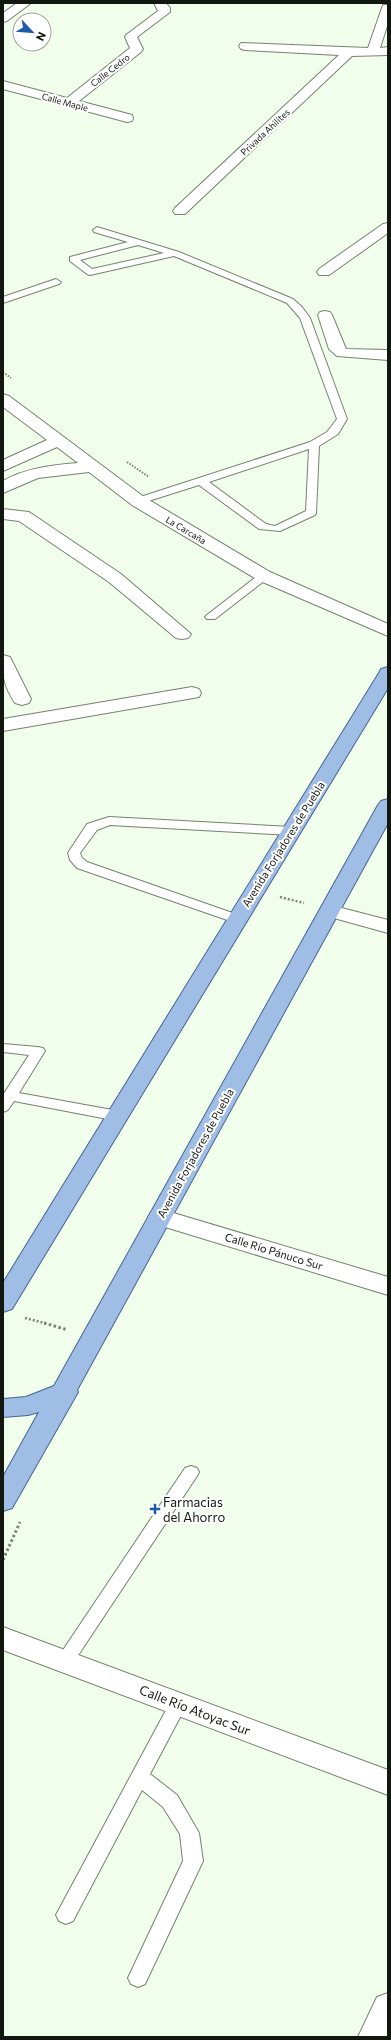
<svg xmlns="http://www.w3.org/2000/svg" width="391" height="2040" font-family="Commissioner,sans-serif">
  <rect width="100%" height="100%" fill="#f1feeb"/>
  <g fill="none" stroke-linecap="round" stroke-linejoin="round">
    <!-- lane casing -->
    <g stroke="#74836e" stroke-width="2">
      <g id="lane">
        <path d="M97,227L179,252L293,299L302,307L310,318L347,419L338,434L319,446L316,513L315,515L280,531L259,529L199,485L142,503H134L133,501L134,499L310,442L327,432L337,419L300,318L287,303L174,256L90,275L87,274L70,261V257L128,242L94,232L93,230ZM138,245L164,253L92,269L80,260ZM309,449L306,511L275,526L266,524L209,482Z"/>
        <path d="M56,279L61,282L59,284L3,303V297Z"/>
        <path d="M264,573L268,574L270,576L268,578L215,619H207L205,617L207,615L260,574Z"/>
        <path d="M109,817L292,827L298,831L292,835L110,825L97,830L80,853L82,858L87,862L241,916L243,919L236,923L77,868L70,860L68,853L87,824Z"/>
        <path d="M3,1044L38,1047L43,1048L45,1051L19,1093L118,1111L123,1113L125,1116L123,1119L118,1121L14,1101L8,1110L3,1112V1095L29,1055L3,1052Z"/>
        <path d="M191,1466L197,1468L199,1472L197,1476L71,1666L65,1668L59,1666L56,1661L59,1656L185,1468Z"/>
        <path d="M178,1697L184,1699L187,1704L150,1774L177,1795L199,1833L203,1861L145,1984L138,1987L131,1984L128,1978L183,1861L180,1834L163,1807L142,1790L73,1921L66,1924L59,1921L56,1915L172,1699Z"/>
      </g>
    </g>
    <!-- street casing -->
    <g stroke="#74836e" stroke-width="2">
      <g id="street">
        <path d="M17,3H31L7,21L3,22V13Z"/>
        <path d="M154,3H166L170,8V12L137,37L143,49L141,52L79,101L132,115L133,118L132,121L127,122L3,89V81L67,98L130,48L125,37L126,35L158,11Z"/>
        <path d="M383,5H388V23L380,48L388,47V55L352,56L185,214H175L173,211L175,208L339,55L245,50L241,49L239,46L241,43L368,48Z"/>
        <path d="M388,223V233L329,275H319L317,272L319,269L383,224Z"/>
        <path d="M325,311L330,312L332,315L346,349L388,350V360L337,356L329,349L318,315L320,312Z"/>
        <path d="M3,394L9,396L144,497L270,572L388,624V636L258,580L132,505L89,472L38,478L3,493V481C25,468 53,465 78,463L57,447L3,471V460L47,440L3,407Z"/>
        <path d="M3,509L29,512L121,574L191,634L188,638L182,639L176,638L109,582L19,521L3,519Z"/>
        <path d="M3,655L10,657L31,699L29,703L22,705L15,703C3,685 3,676 3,655Z"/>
        <path d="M192,687L199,689L201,693L199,697L3,731V719Z"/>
        <path d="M330,905L388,920V933L323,915L320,911L323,907Z"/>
        <path d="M160,1209L388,1277V1295L152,1223L148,1217L152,1211Z"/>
        <path d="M3,1627L388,1770V1795L3,1650Z"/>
        <path d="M388,1993V2037H358L377,1997Z"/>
      </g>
    </g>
    <!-- primary casing -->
    <g stroke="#456690" stroke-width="2">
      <g id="primary">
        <path d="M388,667V688L12,1309L3,1312V1283L379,673L381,669Z"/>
        <path d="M388,799V823L77,1390L78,1392L12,1508L3,1511V1477L39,1412L28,1415L3,1417V1399L26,1397L54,1386L378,805L381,801Z"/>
      </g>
    </g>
    <!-- path-far2 -->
    <g stroke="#7c8578" stroke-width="2" stroke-dasharray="1.5 1.5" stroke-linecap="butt">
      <path d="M3,372L11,378"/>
      <path d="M127,462L149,477"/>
    </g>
    <!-- path-far1 -->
    <g stroke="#7c8578" stroke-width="2.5" stroke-dasharray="2 2" stroke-linecap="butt">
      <path d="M280,897L304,903"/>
      <path d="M25,1318L48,1324"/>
    </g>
    <!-- path -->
    <g stroke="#7c8578" stroke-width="3" stroke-dasharray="2.5 2.5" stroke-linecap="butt">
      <path d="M44,1323L68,1330"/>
      <path d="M3,1560L20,1522"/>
    </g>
    <!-- lane -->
    <use href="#lane" fill="#fff" fill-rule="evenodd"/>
    <!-- street -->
    <use href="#street" fill="#fff" fill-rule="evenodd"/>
    <!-- primary -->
    <use href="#primary" fill="#a0bde6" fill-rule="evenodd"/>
  </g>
  <!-- markers -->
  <path fill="#1e5aab" stroke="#fff" stroke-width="1.5" d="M153 1503h4v4h4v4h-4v4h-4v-4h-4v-4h4z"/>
  <g text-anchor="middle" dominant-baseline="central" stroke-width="4" stroke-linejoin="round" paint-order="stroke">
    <!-- far-street labels -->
    <g font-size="9" fill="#12170f" stroke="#fff">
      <text transform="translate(110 70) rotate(-38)">Calle Cedro</text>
      <text transform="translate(65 102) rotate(15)">Calle Maple</text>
      <text transform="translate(265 132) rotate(-43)">Privada Ahilites</text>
      <text transform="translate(186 530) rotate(31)">La Carcaña</text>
    </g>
    <!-- street labels -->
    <g font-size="11" fill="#12170f" stroke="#fff">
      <text transform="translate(283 844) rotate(-58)">Avenida Forjadores de Puebla</text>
      <text transform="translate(195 1153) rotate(-61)">Avenida Forjadores de Puebla</text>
      <text transform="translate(274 1251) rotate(17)">Calle Río Pánuco Sur</text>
    </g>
    <!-- near-poi labels -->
    <g font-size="13" fill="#12170f" stroke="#fff" text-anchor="start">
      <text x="163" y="1502">Farmacias<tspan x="163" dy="15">del Ahorro</tspan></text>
    </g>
    <!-- near-street labels -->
    <g font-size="13" fill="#12170f" stroke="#fff">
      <text transform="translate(195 1710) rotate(21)">Calle Río Atoyac Sur</text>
    </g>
  </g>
  <!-- border -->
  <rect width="391" height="2040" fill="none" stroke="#12170f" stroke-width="8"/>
  <!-- north arrow -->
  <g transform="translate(32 32) rotate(116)"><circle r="19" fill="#ffffff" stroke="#a0a29f"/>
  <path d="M0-3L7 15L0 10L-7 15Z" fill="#1e5aab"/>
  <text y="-6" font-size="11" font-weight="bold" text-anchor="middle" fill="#12170f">N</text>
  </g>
</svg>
